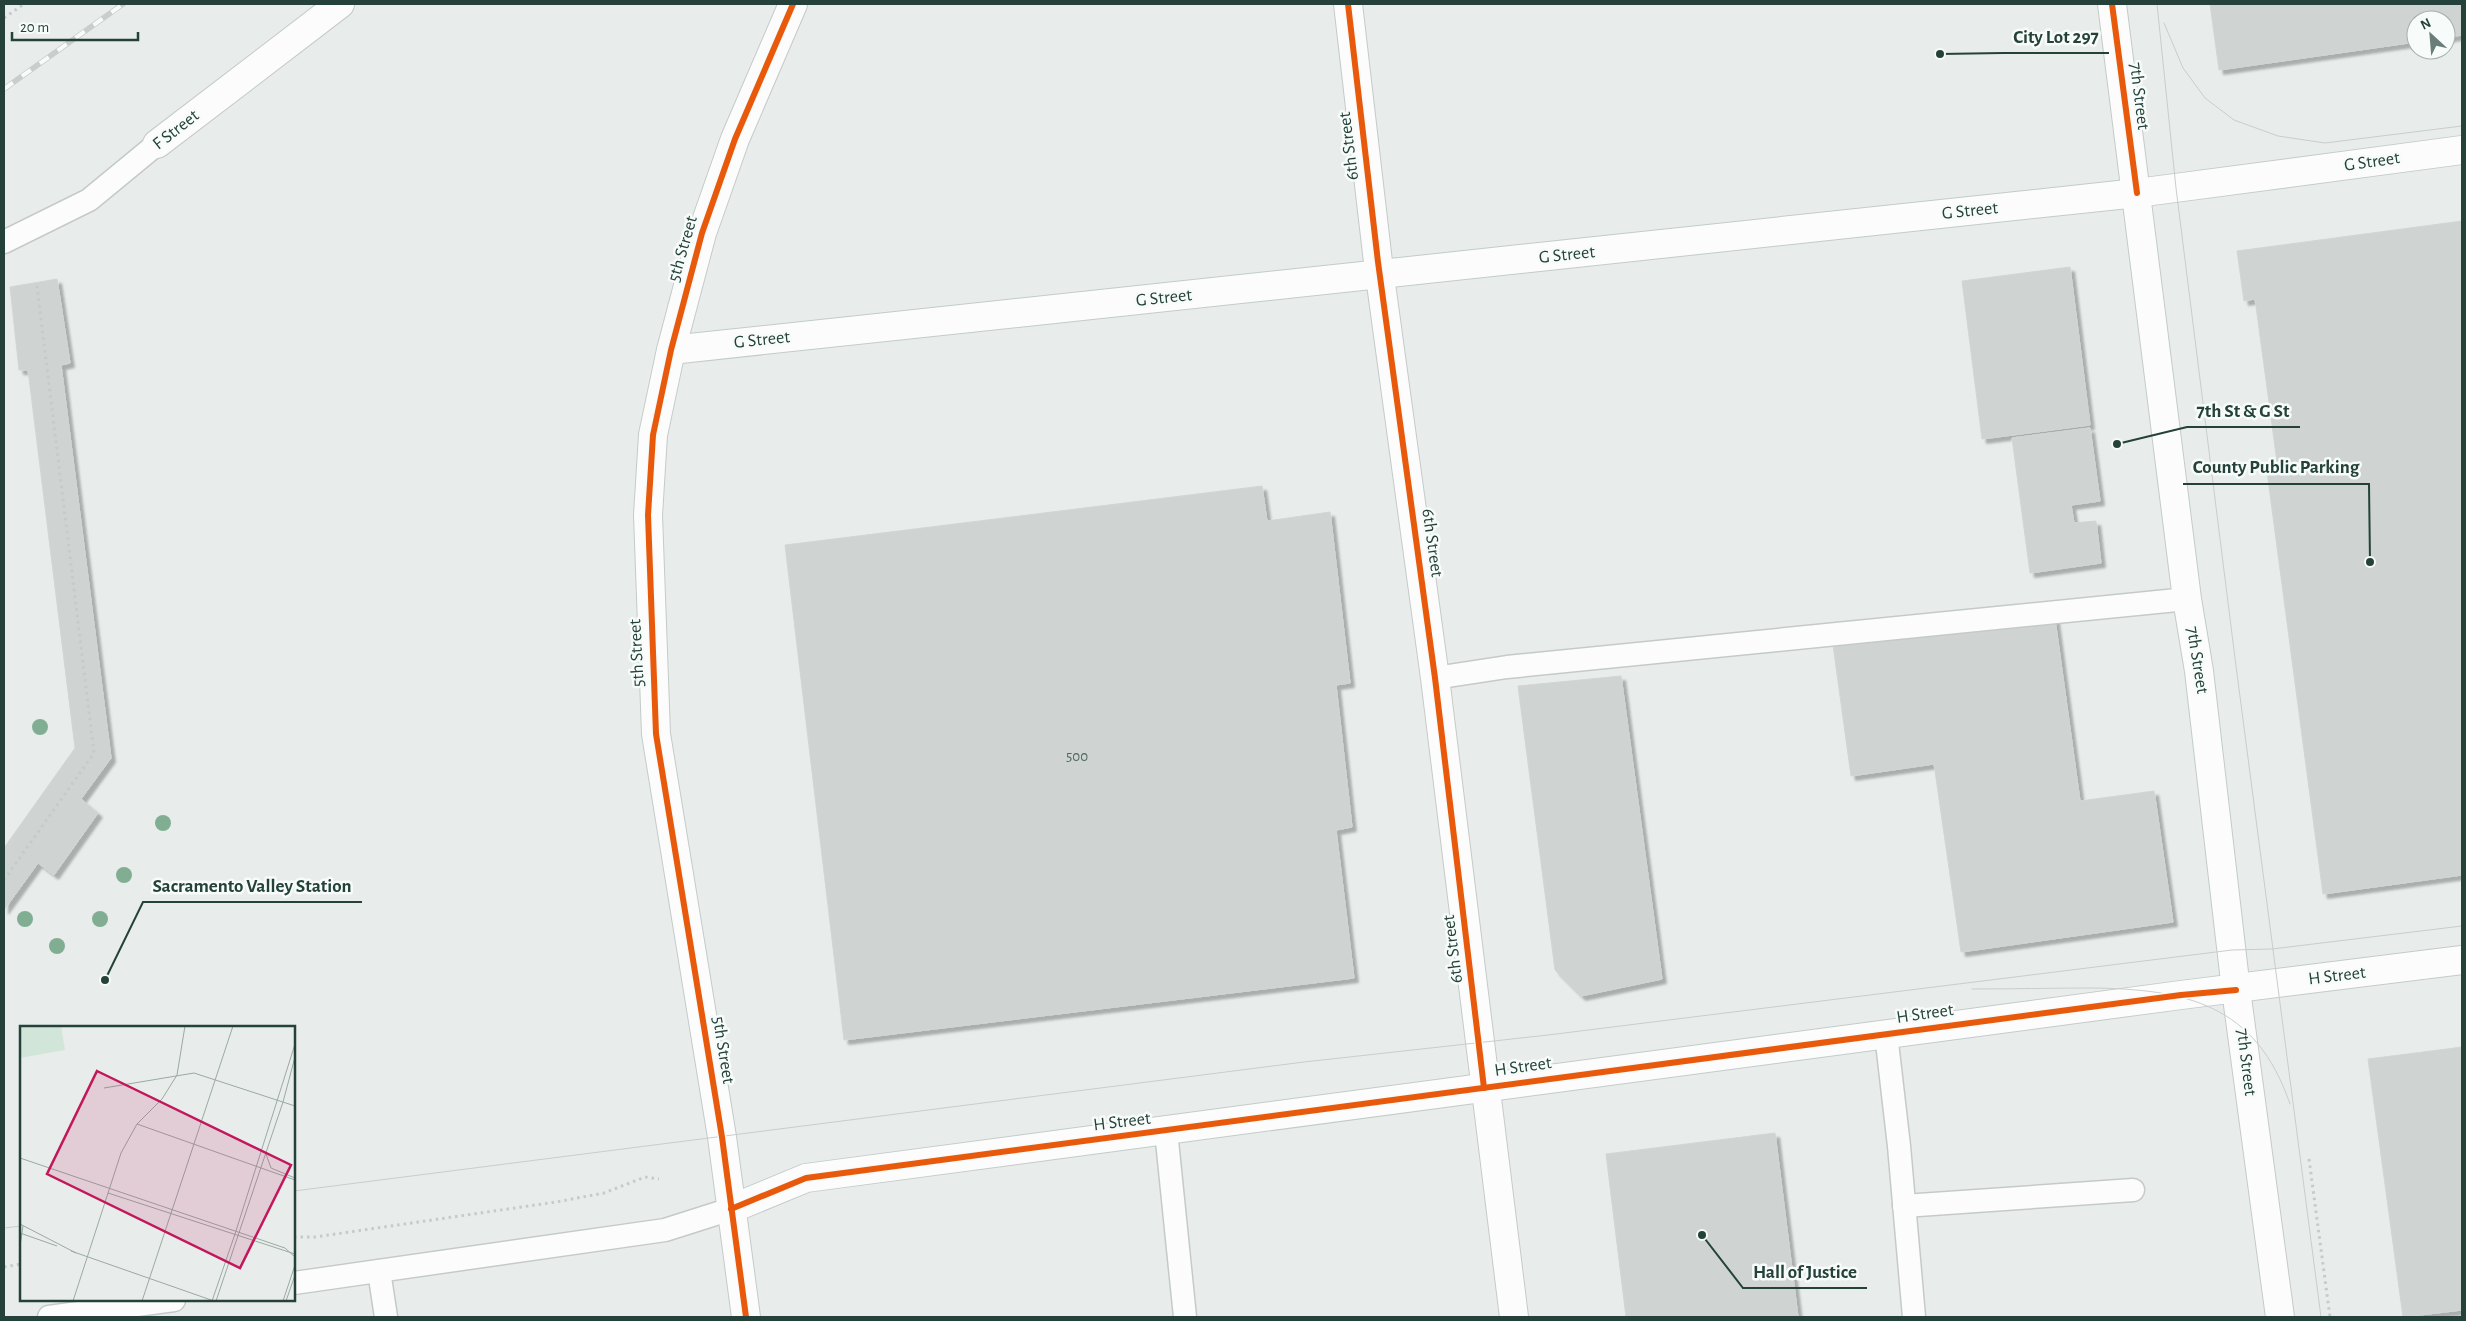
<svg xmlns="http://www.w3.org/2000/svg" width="2466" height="1321" font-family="'Alegreya Sans',sans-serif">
  <defs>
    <filter id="shadow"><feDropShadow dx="4.5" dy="4.5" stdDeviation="1" flood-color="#0004"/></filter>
  </defs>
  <rect width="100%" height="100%" fill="#e8edeb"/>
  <!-- building -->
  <g fill="#cfd4d2" stroke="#d1d6d4" filter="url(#shadow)">
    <path d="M2210,4H2462V35L2446,38V20H2416V42L2219,70Z"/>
    <path d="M2462,221V875L2323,894L2266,464L2277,462L2255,299L2244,301L2237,251Z"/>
    <path d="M2070,267L2090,425L1982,439L1962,281Z"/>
    <path d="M57,279L70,363L61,365L111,758L81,799L98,813L54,875L38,863L4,910V848L75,748L28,370H19L10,287Z"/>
    <path d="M2090,428L2100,501L2071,505L2074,523L2096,521L2101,563L2030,573L2012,438Z"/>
    <path d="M1262,486L1267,521L1330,512L1350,683L1336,685L1352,827L1336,830L1354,978L844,1040L785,545Z"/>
    <path d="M2054,612L2080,801L2154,791L2173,922L1961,952L1934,764L1851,776L1833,645Z"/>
    <path d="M1621,676L1662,979L1581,996L1555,970L1518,686Z"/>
    <path d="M2462,1047V1310L2403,1317L2368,1059Z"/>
    <path d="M1775,1133L1798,1317H1626L1606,1154Z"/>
  </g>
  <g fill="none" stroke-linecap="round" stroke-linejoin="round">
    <!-- lane casing -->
    <g stroke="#c5cac8" stroke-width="25">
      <g id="lane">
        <path d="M4,242L89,200L157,144"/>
        <path d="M1435,678L1507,667L2187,599"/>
        <path d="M1886,1034L1899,1146L1914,1317"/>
        <path d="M1166,1131L1185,1317"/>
        <path d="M1904,1206L2133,1190"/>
        <path d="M379,1271L386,1317"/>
        <path d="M294,1283L665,1230L731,1209"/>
        <path d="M49,1317L174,1300"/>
      </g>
    </g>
    <!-- street casing -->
    <g stroke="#c5cac8" stroke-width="30">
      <g id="street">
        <path d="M1348,4L1378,262L1435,678L1514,1317"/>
        <path d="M157,144L340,4"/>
        <path d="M671,350L702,233L735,139L793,4"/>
        <path d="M2236,990L2280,1317"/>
      </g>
    </g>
    <!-- secondary casing -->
    <g stroke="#c3cbc8" stroke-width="30">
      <g id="secondary">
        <path d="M2112,4L2187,599L2199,671L2236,990"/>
        <path d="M731,1209L806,1178L2181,995L2462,960"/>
        <path d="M746,1317L722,1137L656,734L648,515L653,435L671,350L2137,193L2462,150"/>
      </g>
    </g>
    <!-- path -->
    <g stroke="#c3ccca" stroke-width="3" stroke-dasharray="2.5 4" stroke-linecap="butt">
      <path d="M4,18L24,4"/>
      <path d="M4,880L94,753L37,286"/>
      <path d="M2309,1159L2330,1317"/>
      <path d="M294,1237H315L556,1202L604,1193L645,1177L659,1179"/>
      <path d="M4,1267L21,1264"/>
    </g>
    <!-- lane -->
    <use href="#lane" stroke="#fcfcfc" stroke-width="22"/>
    <!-- street -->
    <use href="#street" stroke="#fcfcfc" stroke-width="28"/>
    <!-- secondary -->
    <use href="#secondary" stroke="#fcfcfc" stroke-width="28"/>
    <!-- tram -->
    <g stroke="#c9cdcc" stroke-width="1">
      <path d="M2157,4L2176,188L2236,666L2321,1317"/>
      <path d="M2164,23L2183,68L2205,98L2234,120L2278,136L2325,143L2462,126"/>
      <path d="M1972,989C2012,989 2051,988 2091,988C2186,989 2256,1004 2290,1104"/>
      <path d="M294,1191L1304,1062L1548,1035L2232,950L2272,949L2462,926"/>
      <path d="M4,1228L21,1226"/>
    </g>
    <!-- rail casing -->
    <g stroke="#c9cdcc" stroke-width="5.5">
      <path id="rail" d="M4,89L123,4"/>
    </g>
    <!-- rail -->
    <use href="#rail" stroke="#f7fbf9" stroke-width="4" stroke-dasharray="11" stroke-linecap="butt"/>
    <!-- cycleway casing -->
    <g stroke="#f7fbf9" stroke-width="9">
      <g id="cycleway">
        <path d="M1348,4L1378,262L1435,678L1484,1088"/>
        <path d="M2112,4L2137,193"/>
        <path d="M731,1209L806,1178L2181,995L2236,990"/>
        <path d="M746,1317L722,1137L656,734L648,515L653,435L671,350L702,233L735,139L793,4"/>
      </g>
    </g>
    <!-- cycleway -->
    <use href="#cycleway" stroke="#e8590c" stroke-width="6"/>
  </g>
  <!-- trees -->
  <g fill="#81ae93">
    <circle cx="40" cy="727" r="8"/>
    <circle cx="163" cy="823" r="8"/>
    <circle cx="124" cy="875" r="8"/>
    <circle cx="25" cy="919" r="8"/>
    <circle cx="100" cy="919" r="8"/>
    <circle cx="57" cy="946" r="8"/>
  </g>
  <g text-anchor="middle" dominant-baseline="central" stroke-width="5" stroke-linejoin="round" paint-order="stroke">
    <!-- number labels -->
    <g font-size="15" fill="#506761">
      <text x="1077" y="756">500</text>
    </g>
    <!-- street labels -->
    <g font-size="18" fill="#24423a" stroke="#f7fbf9">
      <text transform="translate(2139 96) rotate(83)">7th Street</text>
      <text transform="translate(176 130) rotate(-38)">F Street</text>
      <text transform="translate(1349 146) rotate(-97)">6th Street</text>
      <text transform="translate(2372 162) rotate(-8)">G Street</text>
      <text transform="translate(1970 211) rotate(-6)">G Street</text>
      <text transform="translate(683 249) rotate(-74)">5th Street</text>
      <text transform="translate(1567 255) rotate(-6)">G Street</text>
      <text transform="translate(1164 298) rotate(-6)">G Street</text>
      <text transform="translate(762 340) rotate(-6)">G Street</text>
      <text transform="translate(1432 543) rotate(82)">6th Street</text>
      <text transform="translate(637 653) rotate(-93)">5th Street</text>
      <text transform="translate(2197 660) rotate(81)">7th Street</text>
      <text transform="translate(1453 949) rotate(-97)">6th Street</text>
      <text transform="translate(2337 976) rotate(-7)">H Street</text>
      <text transform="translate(1925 1014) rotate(-8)">H Street</text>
      <text transform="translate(723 1050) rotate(81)">5th Street</text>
      <text transform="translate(2246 1062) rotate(83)">7th Street</text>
      <text transform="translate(1523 1067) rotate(-8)">H Street</text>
      <text transform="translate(1122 1122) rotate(-7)">H Street</text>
    </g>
  </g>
  <!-- overview -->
  <g transform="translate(20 1026)">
    <rect width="275" height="275" fill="#e8edeb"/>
    <path d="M0,0H41L45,24L0,32Z" fill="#d1e6d8"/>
    <path fill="none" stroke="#9aa9a4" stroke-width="1" d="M84,62L174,47L275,80M117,98L142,73L157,49L165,0M246,128L251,142L275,152M0,132L265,222L275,231M88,167L275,228M0,198L56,227M0,207L37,220M215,208L275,18M0,220L3,200M51,225L194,275M53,275L101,127L117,98L275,154M122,275L213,0M192,275L215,208M196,275L263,76L275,31M263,275L275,239M266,275L275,249"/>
    <path fill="#c2185b" fill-opacity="0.15" stroke="#c2185b" stroke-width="2.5" d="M77,45L271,139L220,242L27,148Z"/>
    <rect width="275" height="275" fill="none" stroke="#24423a" stroke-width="2.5"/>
  </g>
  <!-- callouts -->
  <path fill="none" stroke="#24423a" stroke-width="2" d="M1940 54L2003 53H2109M2117 444L2187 427H2300M2370 562L2369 484H2183M105 980L143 902H362M1702 1235L1743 1288H1867"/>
  <g fill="#24423a" stroke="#f7fbf9" stroke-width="2">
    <circle cx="1940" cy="54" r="5"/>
    <circle cx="2117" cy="444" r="5"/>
    <circle cx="2370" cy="562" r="5"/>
    <circle cx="105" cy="980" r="5"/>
    <circle cx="1702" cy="1235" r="5"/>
  </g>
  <g font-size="19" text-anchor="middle" font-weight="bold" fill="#24423a" stroke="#f7fbf9" stroke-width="5" stroke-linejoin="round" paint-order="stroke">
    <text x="2056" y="43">City Lot 297</text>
    <text x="2243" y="417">7th St &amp; G St</text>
    <text x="2276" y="473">County Public Parking</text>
    <text x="252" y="892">Sacramento Valley Station</text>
    <text x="1805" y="1278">Hall of Justice</text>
  </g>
  <!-- border -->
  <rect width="2466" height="1321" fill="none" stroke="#24423a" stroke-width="10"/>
  <!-- north arrow -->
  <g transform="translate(2431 35) rotate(334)"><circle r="24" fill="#f7fbf9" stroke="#a3b1ad"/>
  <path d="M0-4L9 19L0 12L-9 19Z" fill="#697e78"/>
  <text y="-8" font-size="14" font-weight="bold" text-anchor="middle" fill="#24423a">N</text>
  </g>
  <!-- scale -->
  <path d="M12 32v8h126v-8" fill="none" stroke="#24423a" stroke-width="2.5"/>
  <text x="20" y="32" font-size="15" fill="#24423a" stroke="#f7fbf9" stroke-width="4" paint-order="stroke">20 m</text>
</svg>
